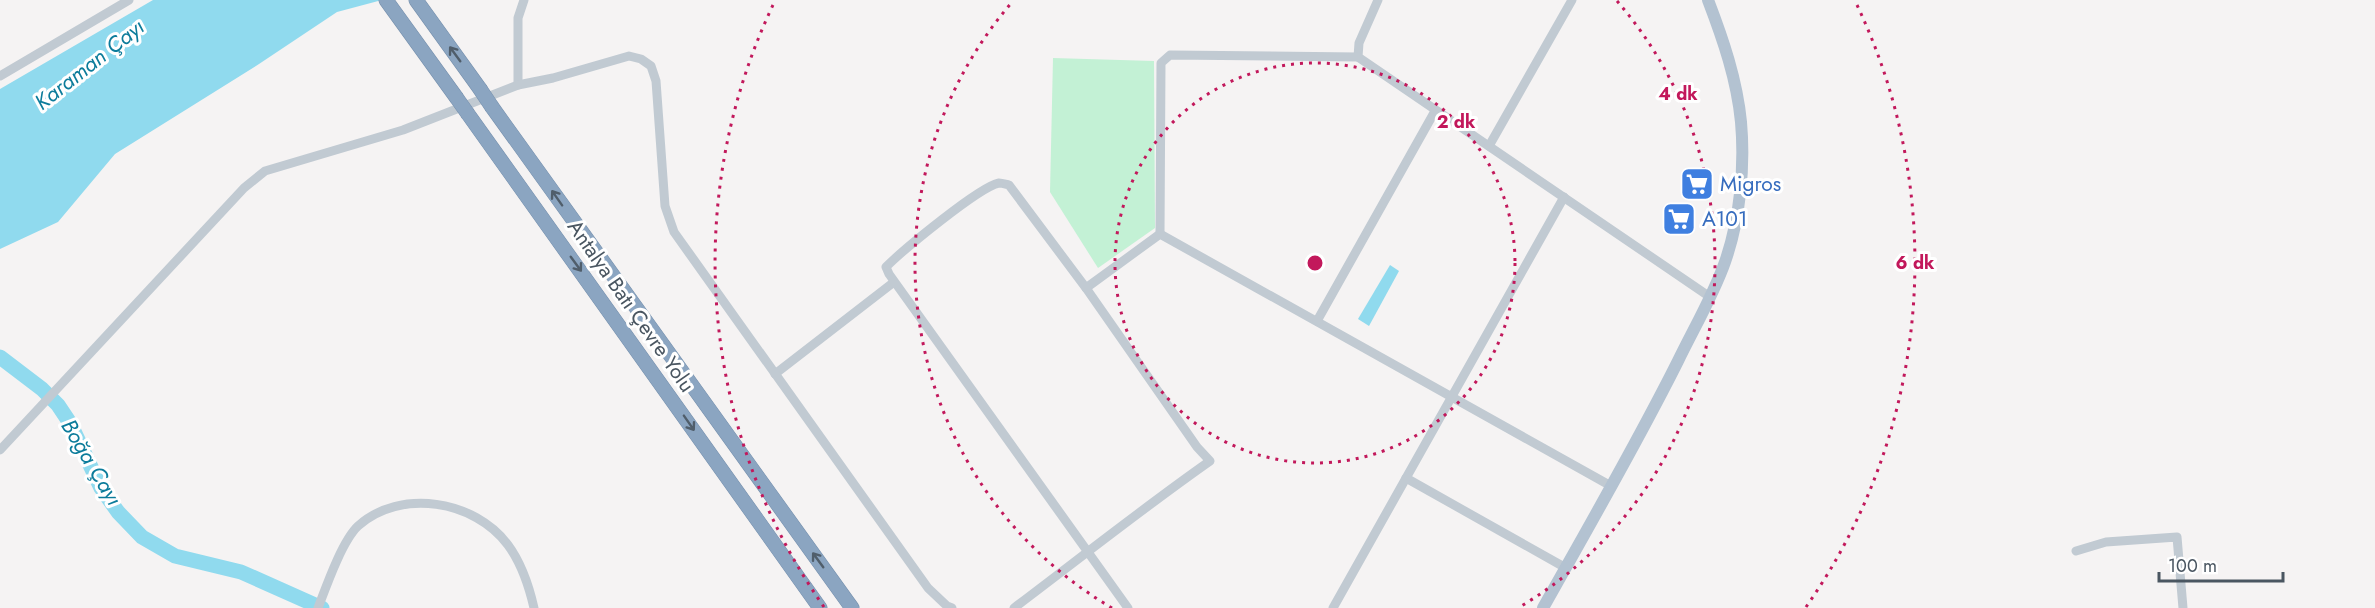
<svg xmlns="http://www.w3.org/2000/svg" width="2375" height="608" font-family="Jost,sans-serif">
  <rect width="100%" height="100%" fill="#f5f3f3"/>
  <!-- green -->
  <path fill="#c3f1d5" d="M1053,58L1154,61L1155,228L1098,268L1050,192Z"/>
  <!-- water -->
  <g fill="#90daee">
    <path d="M153,0H382L337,12L259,64L115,154L58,222L0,249V89Z"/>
    <path d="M1390,265L1399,271L1369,326L1358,319Z"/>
  </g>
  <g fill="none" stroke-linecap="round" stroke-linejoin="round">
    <!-- river -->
    <path stroke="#90daee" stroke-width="15" d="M0,357L42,389L58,405L70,423L101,488L118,512L142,537L175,556L241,572L322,608"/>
    <!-- highway casing -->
    <g stroke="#7690ad" stroke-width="15">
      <g id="highway">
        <path d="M386,0L456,97"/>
        <path d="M416,0L480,89"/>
        <path d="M492,107L852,608"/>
        <path d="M468,114L820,608"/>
      </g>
    </g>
    <!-- minor -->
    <g stroke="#c1cad2" stroke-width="9">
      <path d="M1378,0L1359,43L1358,57L1710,297"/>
      <path d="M0,76L129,0"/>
      <path d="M518,85V18L524,0"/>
      <path d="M1489,146L1572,0"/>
      <path d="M1160,234L1161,63L1170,55L1358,57"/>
      <path d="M1086,288L1160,234L1611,486"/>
      <path d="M1317,321L1435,111"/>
      <path d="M775,374L894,282"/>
      <path d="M0,450L244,188L265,171L403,130L518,85L553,78L629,56L641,59L651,66L656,81L665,206L674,232L928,588L947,606L952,608"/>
      <path d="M1406,478L1566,568"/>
      <path d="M2076,551L2106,542L2177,537L2183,608"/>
      <path d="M318,608C326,587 342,541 358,526C400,488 475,500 508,545C522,564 529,586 534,608"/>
      <path d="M1014,608C1079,559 1143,508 1210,461L1197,447L1086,288L1009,185C1005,184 1002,183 999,183C979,187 903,250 886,267L889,274L1128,608"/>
      <path d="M1333,608L1564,197"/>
    </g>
    <!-- major -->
    <path stroke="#b3c2d1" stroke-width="12" d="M1543,608C1589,526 1636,445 1678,361C1694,328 1713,296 1725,262C1740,219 1745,167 1741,122C1737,80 1723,39 1708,0"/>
    <!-- highway -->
    <use href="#highway" stroke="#8ba5c1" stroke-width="14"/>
    <!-- highway-bridge casing -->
    <g stroke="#7690ad" stroke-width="15" stroke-linecap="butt">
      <g id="highway-bridge">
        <path d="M480,89L492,107"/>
        <path d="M456,97L468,114"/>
      </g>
    </g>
    <!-- highway-bridge -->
    <use href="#highway-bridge" stroke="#8ba5c1" stroke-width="14"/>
  </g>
  <!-- one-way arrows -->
  <defs><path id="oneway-shaft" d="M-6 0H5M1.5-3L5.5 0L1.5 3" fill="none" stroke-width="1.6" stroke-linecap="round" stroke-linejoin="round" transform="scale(1.5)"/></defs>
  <g stroke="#505e6b">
    <use href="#oneway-shaft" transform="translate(455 54) rotate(-126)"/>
    <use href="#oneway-shaft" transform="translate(557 198) rotate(-125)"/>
    <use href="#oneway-shaft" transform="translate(576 264) rotate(54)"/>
    <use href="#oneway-shaft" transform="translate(689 423) rotate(55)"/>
    <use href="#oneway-shaft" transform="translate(818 560) rotate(-126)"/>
  </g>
  <!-- distance rings -->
  <g fill="none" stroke="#c2185b" stroke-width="3" stroke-dasharray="3 6">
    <circle cx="1315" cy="263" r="200"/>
    <path d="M1112 608A400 400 0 0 1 1013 1M1617 1A400 400 0 0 1 1518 608"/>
    <path d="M824 607A600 600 0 0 1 773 5M1857 5A600 600 0 0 1 1806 607"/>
  </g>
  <!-- icons -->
  <defs>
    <g id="supermarket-square" transform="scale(1.725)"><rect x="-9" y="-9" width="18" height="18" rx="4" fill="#3f7fe0" stroke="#fff"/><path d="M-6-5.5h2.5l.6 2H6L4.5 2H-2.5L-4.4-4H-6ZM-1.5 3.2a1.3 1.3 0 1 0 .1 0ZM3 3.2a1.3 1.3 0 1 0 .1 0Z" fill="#fff"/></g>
  </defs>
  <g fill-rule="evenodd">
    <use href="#supermarket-square" x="1697" y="184"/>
    <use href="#supermarket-square" x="1679" y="219"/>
  </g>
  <g text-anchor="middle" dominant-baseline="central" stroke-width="6" stroke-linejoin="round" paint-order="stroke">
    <!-- shop labels -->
    <g font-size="21" fill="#366cbe" stroke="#fff" text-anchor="start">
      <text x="1720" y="184">Migros</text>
      <text x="1702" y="219">A101</text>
    </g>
    <!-- street labels -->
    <g font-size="21" fill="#4a5661" stroke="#fff">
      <text transform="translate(631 306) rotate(55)">Antalya Batı Çevre Yolu</text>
    </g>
    <!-- water labels -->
    <g font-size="22" font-style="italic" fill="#0c7c9b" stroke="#fff">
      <text transform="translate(89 64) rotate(-38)">Karaman Çayı</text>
      <text transform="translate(92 462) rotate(59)">Boğa Çayı</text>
    </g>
  </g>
  <circle cx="1315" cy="263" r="9" fill="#c2185b" stroke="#fff" stroke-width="3"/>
  <g font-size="18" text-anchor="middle" font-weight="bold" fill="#c2185b" stroke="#fff" stroke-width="6" stroke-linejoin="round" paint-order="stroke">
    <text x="1678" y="100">4 dk</text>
    <text x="1456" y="128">2 dk</text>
    <text x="1915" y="269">6 dk</text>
  </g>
  <!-- scale -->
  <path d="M2159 572v9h124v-9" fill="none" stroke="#4a5661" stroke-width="3"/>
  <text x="2168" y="572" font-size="18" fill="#4a5661" stroke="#ffffff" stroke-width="4.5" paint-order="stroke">100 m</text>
</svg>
